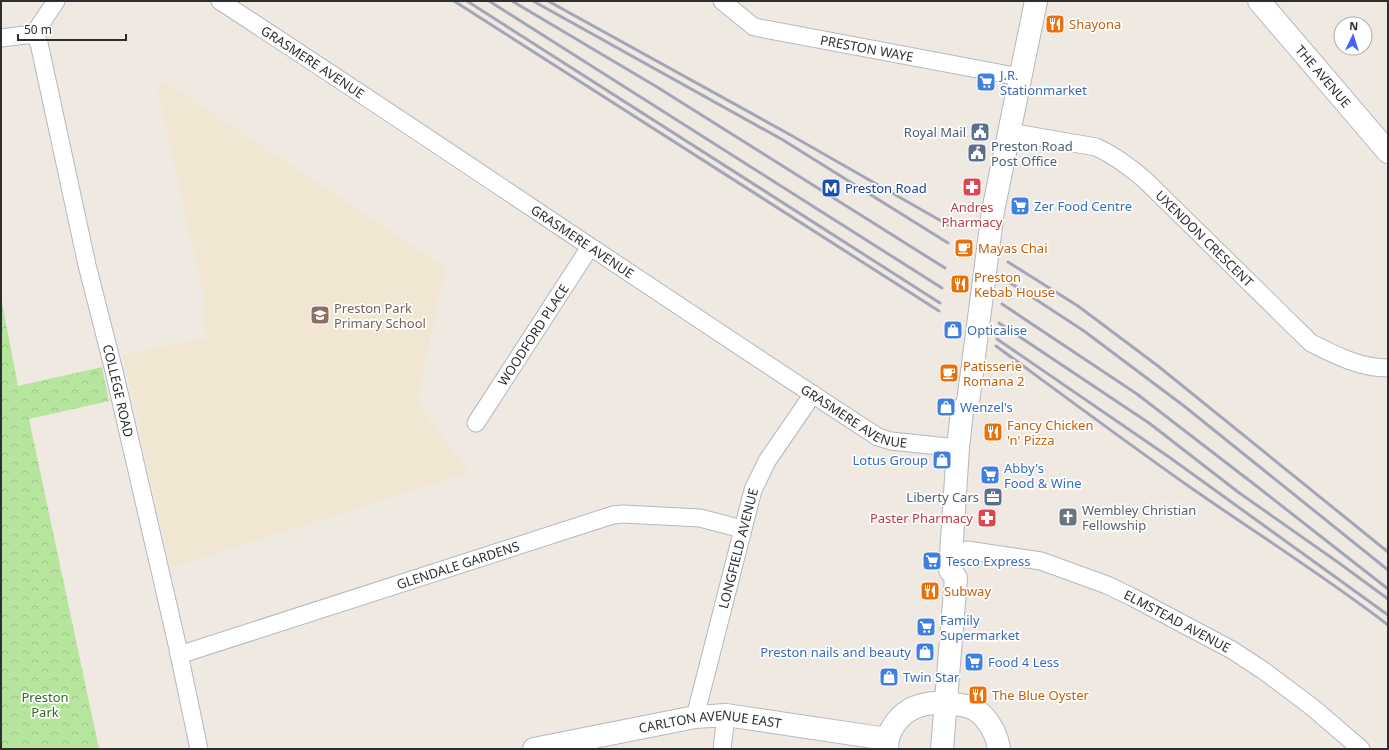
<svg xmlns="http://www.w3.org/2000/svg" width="1389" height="750" font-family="'Noto Sans',sans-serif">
  <defs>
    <pattern id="park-crowns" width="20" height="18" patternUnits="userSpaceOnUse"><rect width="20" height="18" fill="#b6e59e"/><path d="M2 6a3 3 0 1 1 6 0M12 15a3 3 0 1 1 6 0" fill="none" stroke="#9dc588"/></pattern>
  </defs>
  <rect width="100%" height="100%" fill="#efe9e1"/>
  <!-- education -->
  <path fill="#f0e6d1" d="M162,80L445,268L417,402L469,472L171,568L123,355L206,338L203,292L158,91Z"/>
  <!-- park -->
  <path fill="url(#park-crowns)" d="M1,298L18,386L102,367L109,401L29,419L99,749H1Z"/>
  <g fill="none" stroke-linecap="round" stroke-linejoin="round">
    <!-- street casing -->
    <g stroke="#b4b7c1" stroke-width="19">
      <g id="street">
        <path id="s1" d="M220,1C441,145 658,294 878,437L891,441L958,448"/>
        <path id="s2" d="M722,1L754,27L1020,77"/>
        <path id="s3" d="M34,34L39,43L87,265L114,371L177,644L199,749"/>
        <path d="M1,38L34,34L56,1"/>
        <path id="s4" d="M1009,132L1096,147C1114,155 1130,167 1145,180L1311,343C1335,355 1360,368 1388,368"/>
        <path id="s5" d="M476,423L590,247"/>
        <path id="s6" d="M967,550L1041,561L1107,585L1132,597L1232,650L1264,671L1312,707L1361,749"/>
        <path id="s7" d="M179,655L613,515L622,514L700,518L742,529"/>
        <path id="s8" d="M695,717L753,490L767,461L813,394"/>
        <path d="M722,749L726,715"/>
      </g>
    </g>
    <!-- secondary casing -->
    <g stroke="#b4b7c1" stroke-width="24">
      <g id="secondary">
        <path id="s9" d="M1259,1L1388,152"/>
        <path id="s10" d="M534,749L695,717L726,715L887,739"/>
        <path d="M887,749C887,737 890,730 897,721C911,703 932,701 953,704C960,705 967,705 974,709C987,716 997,734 999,749"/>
        <path d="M942,749L956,578L950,570L958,448L962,411L968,402L993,211L1036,1"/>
      </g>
    </g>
    <!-- street -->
    <use href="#street" stroke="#fff" stroke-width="17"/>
    <!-- secondary -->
    <use href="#secondary" stroke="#fff" stroke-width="22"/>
    <!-- rail -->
    <g stroke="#a3a6b8" stroke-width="3">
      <path d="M454,1L939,311"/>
      <path d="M467,1L940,303"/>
      <path d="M489,1L942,288"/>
      <path d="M512,1L657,87L945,268"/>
      <path d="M533,1L783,140L948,243"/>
      <path d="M548,1L787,133L950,226"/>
      <path d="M1008,262L1078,306L1158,366L1388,552"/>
      <path d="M1006,280L1084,331L1184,406L1388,570"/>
      <path d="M1002,304L1137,394L1259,488L1388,589"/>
      <path d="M999,323L1149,423L1238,492L1339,563L1388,599"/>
      <path d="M997,339L1169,457L1388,615"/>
      <path d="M996,346C1060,393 1123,440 1187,485C1254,532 1323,575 1388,625"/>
    </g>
  </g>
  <!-- icons -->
  <defs>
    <g id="restaurant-square" transform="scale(1)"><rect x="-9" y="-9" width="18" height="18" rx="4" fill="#e8710a" stroke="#fff"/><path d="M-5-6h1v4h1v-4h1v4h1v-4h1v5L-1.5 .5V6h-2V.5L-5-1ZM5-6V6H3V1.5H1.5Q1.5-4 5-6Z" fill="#fff"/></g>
    <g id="supermarket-square" transform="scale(1)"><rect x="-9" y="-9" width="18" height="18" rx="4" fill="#3f7fe0" stroke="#fff"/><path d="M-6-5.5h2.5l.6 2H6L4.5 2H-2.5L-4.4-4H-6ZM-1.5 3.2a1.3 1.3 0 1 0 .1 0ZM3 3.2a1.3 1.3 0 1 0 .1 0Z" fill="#fff"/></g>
    <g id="civic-square" transform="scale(1)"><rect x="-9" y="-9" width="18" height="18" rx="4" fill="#5c6f8a" stroke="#fff"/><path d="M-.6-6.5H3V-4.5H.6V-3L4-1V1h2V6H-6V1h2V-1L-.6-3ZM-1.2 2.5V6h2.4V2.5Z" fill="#fff"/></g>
    <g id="pharmacy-square" transform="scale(1)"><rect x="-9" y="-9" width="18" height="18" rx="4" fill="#e0444e" stroke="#fff"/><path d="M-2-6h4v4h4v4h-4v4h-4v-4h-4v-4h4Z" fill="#fff"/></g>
    <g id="metro-square" transform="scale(1)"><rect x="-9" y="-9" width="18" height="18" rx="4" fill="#1a4fb4" stroke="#fff"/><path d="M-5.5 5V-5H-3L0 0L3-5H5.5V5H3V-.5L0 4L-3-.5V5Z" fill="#fff"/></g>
    <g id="cafe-square" transform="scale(1)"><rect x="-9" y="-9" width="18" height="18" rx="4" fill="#e8710a" stroke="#fff"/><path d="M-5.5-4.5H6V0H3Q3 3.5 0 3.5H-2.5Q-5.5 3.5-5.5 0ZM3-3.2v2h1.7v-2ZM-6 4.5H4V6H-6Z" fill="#fff"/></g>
    <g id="school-square" transform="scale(1)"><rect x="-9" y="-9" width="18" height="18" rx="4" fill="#8d6e63" stroke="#fff"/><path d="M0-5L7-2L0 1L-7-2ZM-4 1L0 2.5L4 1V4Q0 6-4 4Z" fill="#fff"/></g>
    <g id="shop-square" transform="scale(1)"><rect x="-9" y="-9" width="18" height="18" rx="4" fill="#3f7fe0" stroke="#fff"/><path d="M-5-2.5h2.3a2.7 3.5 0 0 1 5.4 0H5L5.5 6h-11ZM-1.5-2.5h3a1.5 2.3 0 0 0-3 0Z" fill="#fff"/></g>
    <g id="office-square" transform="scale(1)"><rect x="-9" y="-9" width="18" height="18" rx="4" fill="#5c6f8a" stroke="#fff"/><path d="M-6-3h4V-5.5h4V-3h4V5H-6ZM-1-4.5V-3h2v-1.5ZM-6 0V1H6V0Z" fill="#fff"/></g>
    <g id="church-square" transform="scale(1)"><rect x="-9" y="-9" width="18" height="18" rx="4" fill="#6b7280" stroke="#fff"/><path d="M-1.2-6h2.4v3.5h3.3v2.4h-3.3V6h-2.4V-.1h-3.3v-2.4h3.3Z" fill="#fff"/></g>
  </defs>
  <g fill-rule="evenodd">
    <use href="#restaurant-square" x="1055" y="24"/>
    <use href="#supermarket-square" x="986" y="82"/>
    <use href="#civic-square" x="980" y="132"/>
    <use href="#civic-square" x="977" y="153"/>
    <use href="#pharmacy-square" x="972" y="187"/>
    <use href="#metro-square" x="831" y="188"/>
    <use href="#supermarket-square" x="1020" y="206"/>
    <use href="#cafe-square" x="964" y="248"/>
    <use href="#restaurant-square" x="960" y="284"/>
    <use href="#school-square" x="320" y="315"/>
    <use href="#shop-square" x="953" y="330"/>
    <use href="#cafe-square" x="949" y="373"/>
    <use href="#shop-square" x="946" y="407"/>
    <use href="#restaurant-square" x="993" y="432"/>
    <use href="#shop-square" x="942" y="460"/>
    <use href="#supermarket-square" x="990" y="475"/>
    <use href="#office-square" x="993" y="497"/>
    <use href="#church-square" x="1068" y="517"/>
    <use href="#pharmacy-square" x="987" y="518"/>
    <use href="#supermarket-square" x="932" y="561"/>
    <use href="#restaurant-square" x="930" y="591"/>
    <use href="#supermarket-square" x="926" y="627"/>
    <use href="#shop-square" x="925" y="652"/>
    <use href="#supermarket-square" x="974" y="662"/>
    <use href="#shop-square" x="889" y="677"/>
    <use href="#restaurant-square" x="978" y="695"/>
  </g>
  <g text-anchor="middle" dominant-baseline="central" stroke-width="3.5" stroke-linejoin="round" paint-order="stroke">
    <!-- food labels -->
    <g font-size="13" fill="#c56008" stroke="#fff" text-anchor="start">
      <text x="1069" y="24">Shayona</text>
      <text x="978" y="248">Mayas Chai</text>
      <text x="974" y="277">Preston<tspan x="974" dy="15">Kebab House</tspan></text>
      <text x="963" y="366">Patisserie<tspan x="963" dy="15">Romana 2</tspan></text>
      <text x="1007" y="425">Fancy Chicken<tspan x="1007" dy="15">'n' Pizza</tspan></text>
      <text x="944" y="591">Subway</text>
      <text x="992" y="695">The Blue Oyster</text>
    </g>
    <!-- street labels -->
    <g font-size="13" fill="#2e2e2e" stroke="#fff">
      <text stroke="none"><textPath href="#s2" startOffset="156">PRESTON WAYE</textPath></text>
      <text stroke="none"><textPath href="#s1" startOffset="111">GRASMERE AVENUE</textPath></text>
      <text stroke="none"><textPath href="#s9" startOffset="99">THE AVENUE</textPath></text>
      <text stroke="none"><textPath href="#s4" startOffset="231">UXENDON CRESCENT</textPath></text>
      <text stroke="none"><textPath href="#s1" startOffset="435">GRASMERE AVENUE</textPath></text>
      <text stroke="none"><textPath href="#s5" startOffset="105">WOODFORD PLACE</textPath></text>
      <text stroke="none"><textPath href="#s3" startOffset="367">COLLEGE ROAD</textPath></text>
      <text stroke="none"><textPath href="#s1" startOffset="759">GRASMERE AVENUE</textPath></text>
      <text stroke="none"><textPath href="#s8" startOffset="174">LONGFIELD AVENUE</textPath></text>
      <text stroke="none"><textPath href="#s7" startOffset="293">GLENDALE GARDENS</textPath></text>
      <text stroke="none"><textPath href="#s6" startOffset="224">ELMSTEAD AVENUE</textPath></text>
      <text stroke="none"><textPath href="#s10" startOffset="179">CARLTON AVENUE EAST</textPath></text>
    </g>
    <!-- shop labels -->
    <g font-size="13" fill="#366cbe" stroke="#fff" text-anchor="start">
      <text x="1000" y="75">J.R.<tspan x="1000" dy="15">Stationmarket</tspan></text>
      <text x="1034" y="206">Zer Food Centre</text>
      <text x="967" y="330">Opticalise</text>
      <text x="960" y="407">Wenzel's</text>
      <text x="928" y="460" text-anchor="end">Lotus Group</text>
      <text x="1004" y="468">Abby's<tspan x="1004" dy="15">Food &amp; Wine</tspan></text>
      <text x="946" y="561">Tesco Express</text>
      <text x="940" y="620">Family<tspan x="940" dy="15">Supermarket</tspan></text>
      <text x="911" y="652" text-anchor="end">Preston nails and beauty</text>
      <text x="988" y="662">Food 4 Less</text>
      <text x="903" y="677">Twin Star</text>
    </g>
    <!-- service labels -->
    <g font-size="13" fill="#4e5e75" stroke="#fff" text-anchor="end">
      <text x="966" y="132">Royal Mail</text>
      <text x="991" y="146" text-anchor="start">Preston Road<tspan x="991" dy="15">Post Office</tspan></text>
      <text x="979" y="497">Liberty Cars</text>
    </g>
    <!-- transit labels -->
    <g font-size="13" fill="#164399" stroke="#fff" text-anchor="start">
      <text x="845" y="188">Preston Road</text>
    </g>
    <!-- health labels -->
    <g font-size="13" fill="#be3a42" stroke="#fff">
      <text x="972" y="207">Andres<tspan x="972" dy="15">Pharmacy</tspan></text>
      <text x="973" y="518" text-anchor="end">Paster Pharmacy</text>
    </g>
    <!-- education labels -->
    <g font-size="13" fill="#785e54" stroke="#fff" text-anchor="start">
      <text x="334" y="308">Preston Park<tspan x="334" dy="15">Primary School</tspan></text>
    </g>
    <!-- worship labels -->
    <g font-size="13" fill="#5b616d" stroke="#fff" text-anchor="start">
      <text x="1082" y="510">Wembley Christian<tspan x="1082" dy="15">Fellowship</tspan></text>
    </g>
    <!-- park labels -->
    <g font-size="13" fill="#2c6e1b" stroke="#fff">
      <text x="45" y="697">Preston<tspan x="45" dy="15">Park</tspan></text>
    </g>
  </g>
  <!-- border -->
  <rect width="1389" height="750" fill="none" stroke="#2e2e2e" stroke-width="4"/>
  <!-- north arrow -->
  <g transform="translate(1353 36) rotate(4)"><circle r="19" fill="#ffffff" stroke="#ababab"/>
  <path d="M0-3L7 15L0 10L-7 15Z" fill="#4264fb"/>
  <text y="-6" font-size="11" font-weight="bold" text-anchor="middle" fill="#2e2e2e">N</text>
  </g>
  <!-- scale -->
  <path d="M18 34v6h108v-6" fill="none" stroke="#2e2e2e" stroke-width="2"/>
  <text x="24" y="34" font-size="12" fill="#2e2e2e" stroke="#ffffff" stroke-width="3" paint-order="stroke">50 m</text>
</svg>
